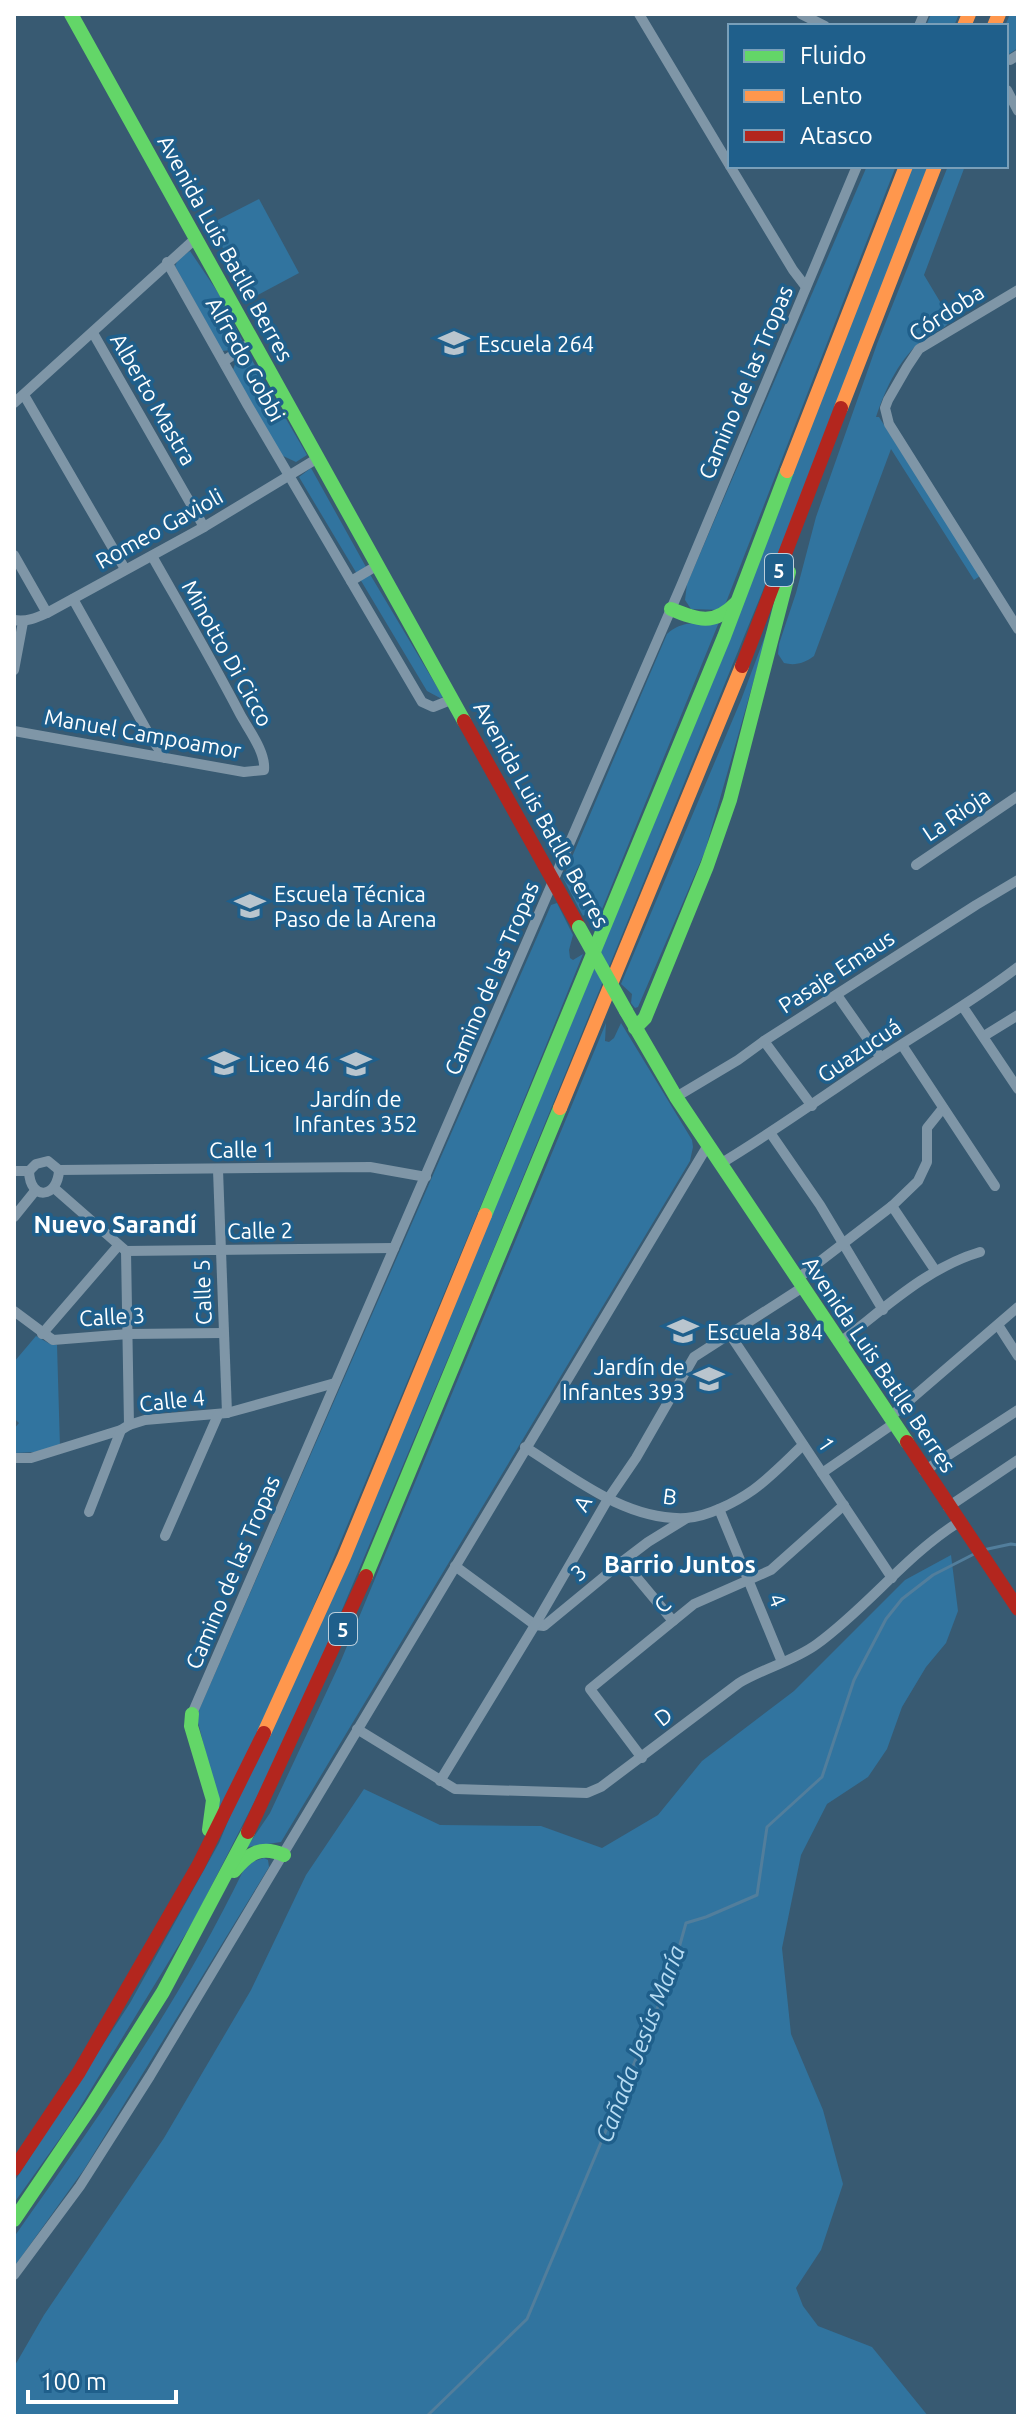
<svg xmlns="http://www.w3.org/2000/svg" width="1032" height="2430" font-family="Ubuntu,sans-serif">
  <rect width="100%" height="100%" fill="#385a72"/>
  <!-- green -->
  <g fill="#31749f">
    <path d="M931,14H959L954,26H926Z"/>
    <path d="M1010,14H1018V48L1006,56L1005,26Z"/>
    <path d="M867,166H896L725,605L721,610L691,609L685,600L687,584Z"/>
    <path d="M912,166H928L788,529L478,1287L293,1726L194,1920L68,2127L14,2203V2182L130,2003L219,1843Z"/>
    <path d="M948,166H965L924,275L951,320C945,330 934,331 925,338C900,357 886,387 876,417H879L980,576L974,580L891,449L814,656C805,663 795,666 784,663L778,654L779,644L796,593L816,517L877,344Z"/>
    <path d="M259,199L299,273L250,299L210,224Z"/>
    <path d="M190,251L219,294L242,340L231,350L222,351L175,266L179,258Z"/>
    <path d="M243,352H246L249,355L307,455L296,462L281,455L233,370L236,361Z"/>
    <path d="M311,468L371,576L443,697L440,698L427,691L299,477Z"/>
    <path d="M771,620L705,851L638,1007L635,1008L631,1003L632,994L621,984L741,700Z"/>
    <path d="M719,622L598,919L595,910H590L583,916L563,878L667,634C682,620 700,623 719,622Z"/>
    <path d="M557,903L573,935L569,950L570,958L573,960L583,954L491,1181L276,1696L220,1811L198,1722L199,1710L548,912L551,905Z"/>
    <path d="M606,1023L605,1041L609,1042L614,1038L621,1023L692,1140L693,1147L690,1161L281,1842L247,1847L270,1813L340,1663Z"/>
    <path d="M36,1336L50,1344L57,1345L60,1447L35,1452L14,1453V1429L19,1423L14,1418V1362Z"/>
    <path d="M951,1555L958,1611L946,1643L926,1667L902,1707L887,1749L868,1777L827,1804L801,1855L782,1948L791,2034L823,2110L843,2184L821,2250L796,2288L803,2306L818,2326L872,2347L928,2416H14V2367L44,2315L164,2138L251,1990L306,1875L364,1789L440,1825L541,1826L602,1848L658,1815L702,1761L794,1691L905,1580Z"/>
    <path d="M264,1858L268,1860L269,1867L85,2168L14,2267V2237C98,2118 181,2000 244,1869L252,1862Z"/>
  </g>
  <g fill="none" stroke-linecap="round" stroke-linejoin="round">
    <!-- stream -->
    <g stroke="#527e9c" stroke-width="3">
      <path d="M983,1550L1011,1544L1018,1545"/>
      <path d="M427,2416L527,2319L672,1973L686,1923L706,1917L757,1895L767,1827L822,1777L854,1680L886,1619L902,1599L933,1575L976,1553"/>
    </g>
    <!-- street -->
    <g stroke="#7f96a7" stroke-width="10">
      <path d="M639,14L730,166"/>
      <path d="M801,14L825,26"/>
      <path d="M919,26L924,14"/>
      <path d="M1010,60L1018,55"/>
      <path d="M1007,90L1018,111"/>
      <path d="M730,166L793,270L806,287"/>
      <path d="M167,262L247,404L422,702L433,707L453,699"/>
      <path d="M1018,290L919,349L907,367L888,400L885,408L889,424L1018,629"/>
      <path d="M93,333L204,527"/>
      <path d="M224,361L252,342"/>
      <path d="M24,395L125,569"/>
      <path d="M14,403L195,239"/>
      <path d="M14,555L47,613"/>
      <path d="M351,581L378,565"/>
      <path d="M73,599L151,738L165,758"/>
      <path d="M14,620C27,622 36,618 47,613L204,527L318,458"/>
      <path d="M14,670L23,622"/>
      <path d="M14,731L244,772L264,770C266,752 248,729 240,714C212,660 182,609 152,556"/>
      <path d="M916,865L1018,796"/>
      <path d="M837,995L881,1058"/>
      <path d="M963,1007L1018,1089"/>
      <path d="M984,1036L1018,1015"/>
      <path d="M764,1041L812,1106"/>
      <path d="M902,1045L995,1186"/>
      <path d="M676,1097L738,1060L764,1041L976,905L1018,880"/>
      <path d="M771,1134L820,1205L883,1310"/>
      <path d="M720,1164C775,1131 826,1094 879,1059C926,1028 974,1001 1018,967"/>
      <path d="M59,1170L370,1167L426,1177"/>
      <path d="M218,1170L227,1413"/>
      <path d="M14,1171H29"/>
      <path d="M29,1171C30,1202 58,1198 59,1170"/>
      <path d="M29,1171L36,1164L48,1161L59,1170"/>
      <path d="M54,1188L126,1251L394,1248"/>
      <path d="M892,1206L935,1270"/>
      <path d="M14,1217L35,1191"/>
      <path d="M126,1251L129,1425"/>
      <path d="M797,1279L892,1206L918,1181L927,1162V1128L943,1108"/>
      <path d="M14,1311L53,1340L128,1334L223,1333"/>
      <path d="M998,1325L1018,1356"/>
      <path d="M729,1333L892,1578"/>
      <path d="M42,1334L118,1246"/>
      <path d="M839,1343C884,1309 926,1268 980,1252"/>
      <path d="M889,1418L1018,1307"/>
      <path d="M525,1447C573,1477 626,1521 686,1518C707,1517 736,1502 753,1490C771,1477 787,1460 803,1445"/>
      <path d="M14,1458H31L121,1430L129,1425L145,1420L227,1413L335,1383"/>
      <path d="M924,1471L1018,1410"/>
      <path d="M822,1473L893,1424"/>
      <path d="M948,1507L1018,1460"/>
      <path d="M719,1509L782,1662"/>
      <path d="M89,1512L121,1430"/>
      <path d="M165,1536L218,1415"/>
      <path d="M623,1561L673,1621"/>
      <path d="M455,1566L535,1625L544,1626L623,1561L648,1542L687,1518"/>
      <path d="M192,1714L681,586L857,166"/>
      <path d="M357,1729L455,1789L587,1793L601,1787L739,1683C764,1668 794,1661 817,1644C868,1607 906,1555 959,1522"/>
      <path d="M642,1758L590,1689L694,1604L771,1570L844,1505"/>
      <path d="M440,1781L535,1625L608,1499L636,1458L694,1357L803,1287"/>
      <path d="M14,2275L80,2186L150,2076L708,1145"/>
    </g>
    <!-- fast -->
    <g stroke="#63d668" stroke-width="14">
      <path d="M71,14L464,721"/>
      <path d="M671,609C698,620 714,626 736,603"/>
      <path d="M626,1011L676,1097L907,1442"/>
      <path d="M635,1028L645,1018L707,866L730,800L789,572"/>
      <path d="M485,1215L724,637L787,471"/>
      <path d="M366,1576L560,1108"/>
      <path d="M192,1714L191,1726L213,1800L209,1830"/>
      <path d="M234,1871C249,1853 261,1845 284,1855"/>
      <path d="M14,2220L90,2108L163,1992L248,1832"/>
    </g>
    <!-- slow -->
    <g stroke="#ff974d" stroke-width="14">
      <path d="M964,26L969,14"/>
      <path d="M994,26L999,14"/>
      <path d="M841,408L935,166"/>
      <path d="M787,471L906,166"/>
      <path d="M560,1108L742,666"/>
      <path d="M264,1733L344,1557L485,1215"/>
    </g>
    <!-- jam -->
    <g stroke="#b3261e" stroke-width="14">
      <path d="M742,666L841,408"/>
      <path d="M464,721L579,927"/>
      <path d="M907,1442L1018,1609"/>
      <path d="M248,1832L366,1576"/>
      <path d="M14,2169L79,2072L198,1866L264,1733"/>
    </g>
    <!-- fast-bridge -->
    <path stroke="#63d668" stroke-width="14" d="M579,927L626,1011"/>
  </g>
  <!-- icons -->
  <defs>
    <g id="school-bare" transform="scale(2.4)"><path d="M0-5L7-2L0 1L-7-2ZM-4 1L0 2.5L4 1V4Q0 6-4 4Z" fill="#b9c5ce" stroke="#1f5f8b" stroke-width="2.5" paint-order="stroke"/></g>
  </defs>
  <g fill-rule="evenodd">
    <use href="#school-bare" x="454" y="343"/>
    <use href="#school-bare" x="250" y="906"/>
    <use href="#school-bare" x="224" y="1063"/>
    <use href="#school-bare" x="356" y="1064"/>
    <use href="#school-bare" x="683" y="1331"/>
    <use href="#school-bare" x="709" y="1379"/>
  </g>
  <g text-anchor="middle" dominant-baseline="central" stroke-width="7" stroke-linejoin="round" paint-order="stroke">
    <!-- shield labels -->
    <g fill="#1f5f8b" stroke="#bccfdc" stroke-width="2">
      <rect x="765" y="554" width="28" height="32" rx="6"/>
      <rect x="329" y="1613" width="28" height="32" rx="6"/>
    </g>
    <g font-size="20" font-weight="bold" fill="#fff">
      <text x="779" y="570">5</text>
      <text x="343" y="1629">5</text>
    </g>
    <!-- street labels -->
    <g font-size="22" fill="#fff" stroke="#1f5f8b">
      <text transform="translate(226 248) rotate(61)">Avenida Luis Batlle Berres</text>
      <text transform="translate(946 312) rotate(-33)">Córdoba</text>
      <text transform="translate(246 359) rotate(61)">Alfredo Gobbi</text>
      <text transform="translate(745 382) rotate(-67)">Camino de las Tropas</text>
      <text transform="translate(154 399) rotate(60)">Alberto Mastra</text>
      <text transform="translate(159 528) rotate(-29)">Romeo Gavioli</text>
      <text transform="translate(228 653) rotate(61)">Minotto Di Cicco</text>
      <text transform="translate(143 733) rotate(10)">Manuel Campoamor</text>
      <text transform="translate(542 814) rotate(61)">Avenida Luis Batlle Berres</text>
      <text transform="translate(956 814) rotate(-34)">La Rioja</text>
      <text transform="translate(836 971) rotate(-33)">Pasaje Emaus</text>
      <text transform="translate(491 978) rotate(-67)">Camino de las Tropas</text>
      <text transform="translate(859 1050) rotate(-34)">Guazucuá</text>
      <text transform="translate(242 1149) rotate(-1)">Calle 1</text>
      <text transform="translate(260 1230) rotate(-1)">Calle 2</text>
      <text transform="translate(202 1292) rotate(-92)">Calle 5</text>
      <text transform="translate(112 1316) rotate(-3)">Calle 3</text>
      <text transform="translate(880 1364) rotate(56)">Avenida Luis Batlle Berres</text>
      <text transform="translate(172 1400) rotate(-6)">Calle 4</text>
      <text transform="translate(827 1444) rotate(56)">1</text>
      <text transform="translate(670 1496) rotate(7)">B</text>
      <text transform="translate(582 1503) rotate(-60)">A</text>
      <text transform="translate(232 1572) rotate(-67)">Camino de las Tropas</text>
      <text transform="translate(578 1572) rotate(-40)">3</text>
      <text transform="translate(778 1600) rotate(67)">4</text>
      <text transform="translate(662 1604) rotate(-40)">C</text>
      <text transform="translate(663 1716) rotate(-38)">D</text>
    </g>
    <!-- poi labels -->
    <g font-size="22" fill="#fff" stroke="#1f5f8b" text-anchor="start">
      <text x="478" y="343">Escuela 264</text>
      <text x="274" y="893">Escuela Técnica<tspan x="274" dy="25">Paso de la Arena</tspan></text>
      <text x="248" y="1063">Liceo 46</text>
      <text x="356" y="1098" text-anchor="middle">Jardín de<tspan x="356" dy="25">Infantes 352</tspan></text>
      <text x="707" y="1331">Escuela 384</text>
      <text x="685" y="1366" text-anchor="end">Jardín de<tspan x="685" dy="25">Infantes 393</tspan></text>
    </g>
    <!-- neighbourhood labels -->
    <g font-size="24" font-weight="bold" fill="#fff" stroke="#1f5f8b">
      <text x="115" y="1224">Nuevo Sarandí</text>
      <text x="680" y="1564">Barrio Juntos</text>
    </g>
    <!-- water labels -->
    <g font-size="24" font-style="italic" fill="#b7dcf3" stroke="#1f5f8b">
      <text transform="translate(640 2044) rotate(-69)">Cañada Jesús María</text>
    </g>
  </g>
  <!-- border -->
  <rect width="1032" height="2430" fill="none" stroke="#ffffff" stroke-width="32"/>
  <!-- legend -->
  <rect x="728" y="24" width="280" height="144" fill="#1f5f8b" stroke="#799fb9" stroke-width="2"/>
  <rect x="744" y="50" width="40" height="12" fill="#63d668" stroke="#799fb9" stroke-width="2"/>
  <text x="800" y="64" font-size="24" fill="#ffffff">Fluido</text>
  <rect x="744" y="90" width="40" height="12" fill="#ff974d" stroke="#799fb9" stroke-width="2"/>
  <text x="800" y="104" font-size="24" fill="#ffffff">Lento</text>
  <rect x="744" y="130" width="40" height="12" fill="#b3261e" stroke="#799fb9" stroke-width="2"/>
  <text x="800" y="144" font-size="24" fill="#ffffff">Atasco</text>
  <!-- scale -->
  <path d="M28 2390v12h148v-12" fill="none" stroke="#ffffff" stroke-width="4"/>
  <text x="40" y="2390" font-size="24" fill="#ffffff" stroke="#1f5f8b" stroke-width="6" paint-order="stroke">100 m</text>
</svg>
